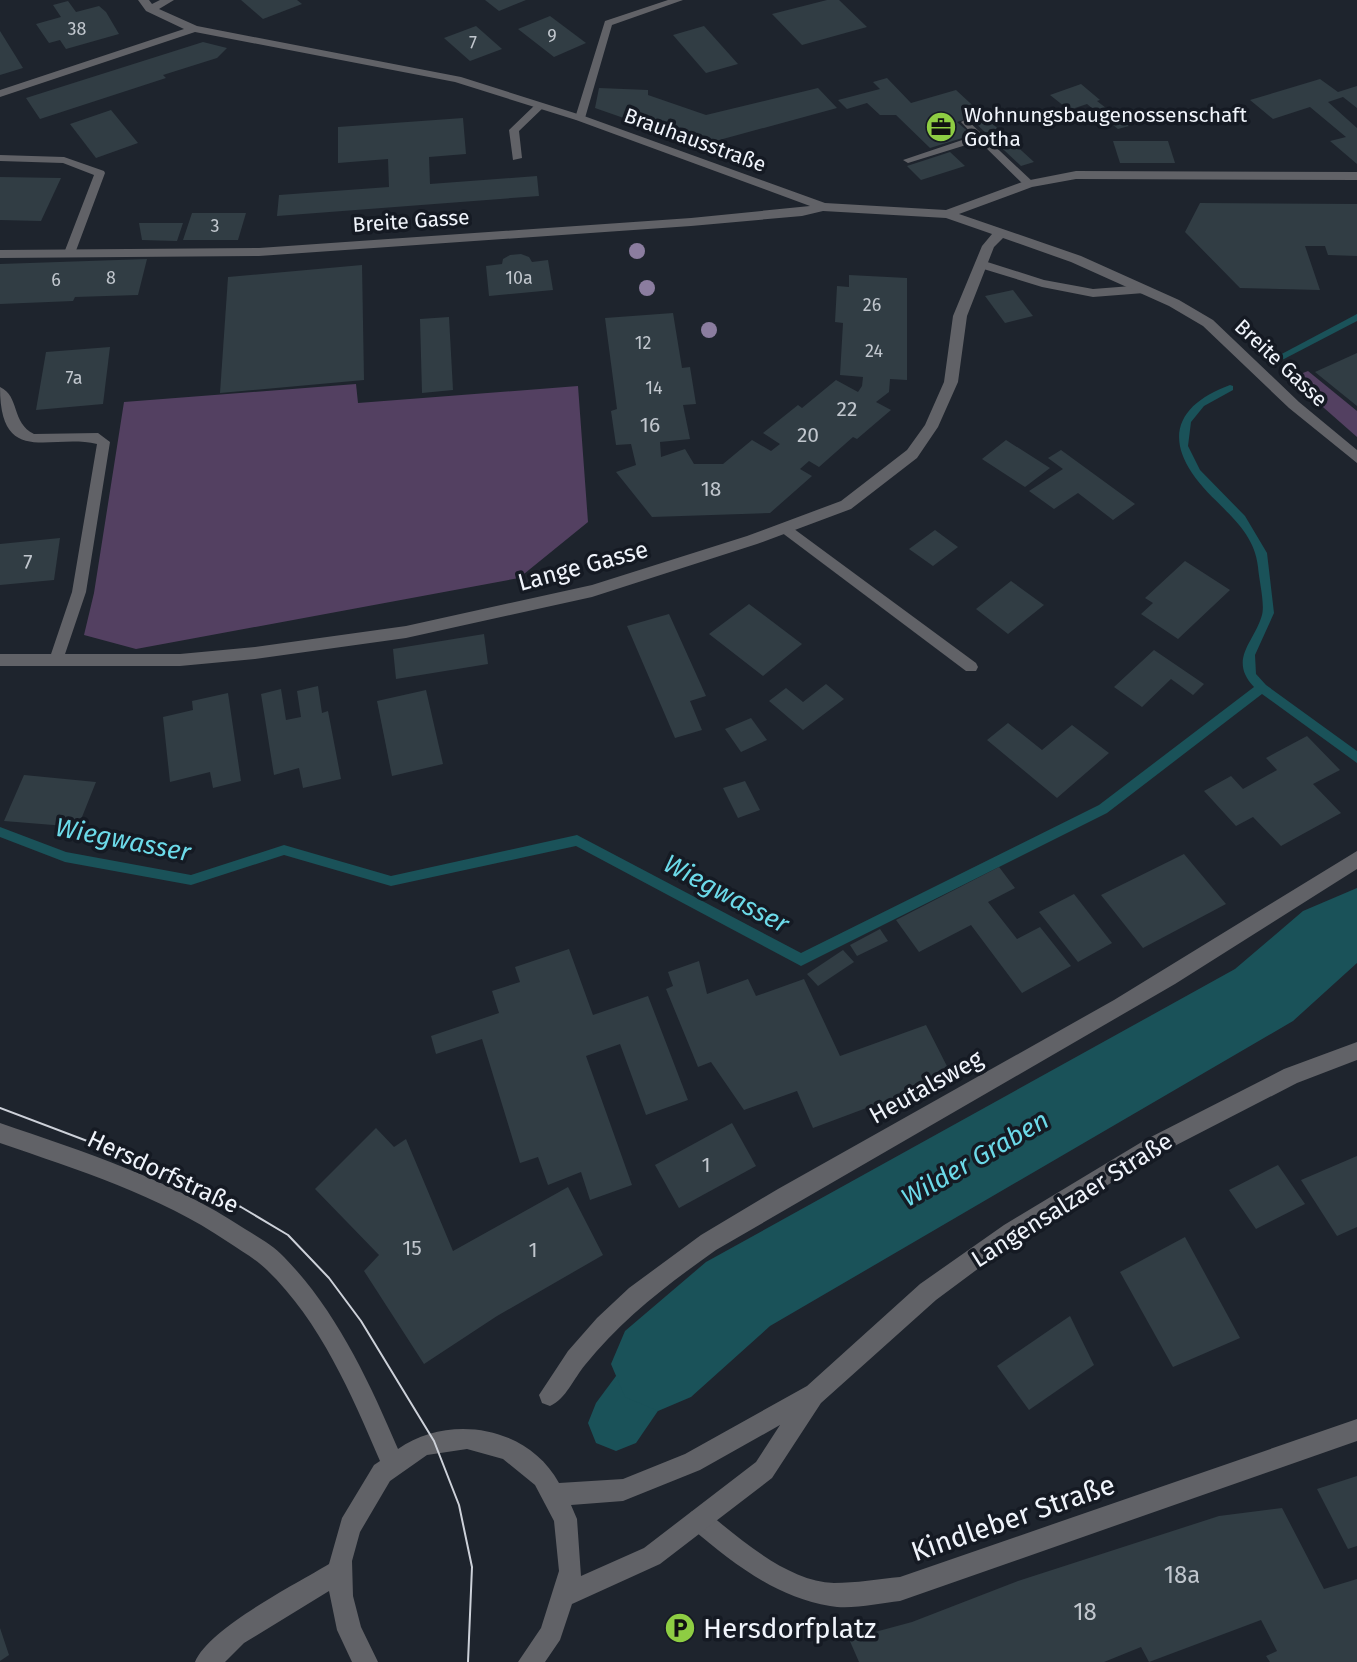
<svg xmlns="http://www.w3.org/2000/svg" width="1357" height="1662" font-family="'Fira Sans',sans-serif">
  <rect width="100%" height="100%" fill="#1e242d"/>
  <!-- green -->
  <g fill="#534061">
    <path d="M1308,371L1357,411V437L1290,378Z"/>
    <path d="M356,384L358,403L578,386L588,522L519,578L136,649L84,635L94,593L124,402Z"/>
  </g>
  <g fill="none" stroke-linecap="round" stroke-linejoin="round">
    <!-- stream -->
    <g fill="#1a5259" fill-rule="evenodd">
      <path d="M1357,314V321L1284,359L1281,360L1276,357Z"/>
      <path d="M1230,385L1233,386V390L1204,406L1191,422L1188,446L1200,470L1245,516L1267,553L1274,613L1255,655L1256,674L1266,685L1357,751V763L1262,694L1107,813L801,966L576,846L391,886L284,855L191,885L65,862L0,837V827L66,852L191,875L284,845L391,876L577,835L801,953L1099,805L1254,687C1228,659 1254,643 1262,615C1265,604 1259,580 1258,567C1254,525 1213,505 1192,473C1163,430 1186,401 1230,385Z"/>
    </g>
    <!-- canal -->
    <path fill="#1a5259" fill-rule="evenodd" d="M658,1337L677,1345L685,1364L677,1383L636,1443L616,1451L596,1443L588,1423L596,1403L639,1345Z"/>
    <!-- river -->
    <path fill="#1a5259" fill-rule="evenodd" d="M1357,888V963L1293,1021L770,1326L691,1397L658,1411L625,1397L611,1364L625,1331L706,1262L1235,969L1303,911Z"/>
  </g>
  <!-- building -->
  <g fill="#313d44">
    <path d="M241,0H297L302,4L263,19Z"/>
    <path d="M485,0H526L499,11Z"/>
    <path d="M827,0H839L867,27L802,45L772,14Z"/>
    <path d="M68,1L76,12L99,6L106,12L119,34L66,49L60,40L49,43L36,24L61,17L53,5Z"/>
    <path d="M550,16L586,43L554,57L518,29Z"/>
    <path d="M476,26L502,49L470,61L444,38Z"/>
    <path d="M704,26L738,64L706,73L673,35Z"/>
    <path d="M0,31L23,68L0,75Z"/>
    <path d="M203,42L227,48L217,58L163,75L166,78L40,119L26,98Z"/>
    <path d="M887,78L911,103L956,90L1034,162L1021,166L970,118L957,122L972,135L930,148L896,115H880L867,103L847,109L838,100L880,89L873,82Z"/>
    <path d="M1320,79L1338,92L1357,86V108L1343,97L1328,102L1357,128V164L1330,141L1346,137L1310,107L1273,119L1250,100Z"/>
    <path d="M1081,84L1100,100L1097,101L1129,126L1118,129L1087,104L1069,110L1050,95Z"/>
    <path d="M599,88L648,90V95L706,115L818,88L837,108L701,145L595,108Z"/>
    <path d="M111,110L138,143L96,158L70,124Z"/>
    <path d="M463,118L466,154L429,157L430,184L537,176L539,196L277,216L279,195L389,187L388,159L338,163V127Z"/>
    <path d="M1113,141H1168L1175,163H1120Z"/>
    <path d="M950,152L965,166L921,180L907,166Z"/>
    <path d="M0,177L61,178L41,221L0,220Z"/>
    <path d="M1200,203L1357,204V256L1328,255L1325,246H1305L1320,290L1240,288L1185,232Z"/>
    <path d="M192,213H246L238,240H183Z"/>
    <path d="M139,223H183L177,241L142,240Z"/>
    <path d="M521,254L529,257L532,262L548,260L553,290L489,296L486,266L502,264L503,259L510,255Z"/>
    <path d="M147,259L138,295L75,297L73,301L0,304V264Z"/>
    <path d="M362,265L364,380L220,393L228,277Z"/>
    <path d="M849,275L907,278V380L890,379L889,392L876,402L891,410L857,439L853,437L819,467L809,461L800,469L812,476L770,513L652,517L616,472L636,465L631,444L616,445L611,411L617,409L605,318L673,313L682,368L690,367L696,404L683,405L690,439L660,442L661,457L685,449L694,464H723L752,440L771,451L780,444L763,433L798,405L802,408L836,380L858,392L862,386L863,377L840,375L843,323L835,322L837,286L849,287Z"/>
    <path d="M1013,290L1033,316L1005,323L985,296Z"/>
    <path d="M449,317L453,390L422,393L420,319Z"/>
    <path d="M110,347L103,404L36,410L46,352Z"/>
    <path d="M1357,353V406L1315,372Z"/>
    <path d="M1006,440L1050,468L1025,487L982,459Z"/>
    <path d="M1061,450L1135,504L1113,520L1078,493L1054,509L1029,491L1063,469L1048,458Z"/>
    <path d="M935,530L958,547L933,566L909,549Z"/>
    <path d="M60,538L54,580L0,585V544Z"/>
    <path d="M1185,561L1230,590L1178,639L1141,614L1153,603L1145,598Z"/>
    <path d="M1011,581L1044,605L1008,634L976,609Z"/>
    <path d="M749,604L802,644L763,676L709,634Z"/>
    <path d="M669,614L706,696L690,701L702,730L675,738L627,626Z"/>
    <path d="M484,634L488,664L396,679L393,649Z"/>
    <path d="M1154,650L1204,684L1193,695L1171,679L1142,707L1114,687Z"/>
    <path d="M826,684L844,699L803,730L769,701L786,688L803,702Z"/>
    <path d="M318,686L322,713L328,711L341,779L303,788L299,768L274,775L261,694L281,689L286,720L301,717L297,691Z"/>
    <path d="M426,690L443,764L392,776L377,701Z"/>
    <path d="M228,693L241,781L213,788L210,772L170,782L163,717L193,710L192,701Z"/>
    <path d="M751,718L767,740L741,752L725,729Z"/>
    <path d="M1008,723L1042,750L1072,725L1109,753L1057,798L987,740Z"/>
    <path d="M1307,736L1340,770L1313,784L1341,813L1281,846L1253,817L1236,826L1204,791L1231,776L1243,789L1277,770L1266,758Z"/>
    <path d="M24,775L96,782L78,827L4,821Z"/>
    <path d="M745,781L760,810L738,818L723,788Z"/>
    <path d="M1184,854L1226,904L1143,948L1101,895Z"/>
    <path d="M999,867L1015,888L988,902L1017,939L1040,927L1071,966L1022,993L971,925L919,952L896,920Z"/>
    <path d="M1074,894L1112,943L1078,962L1039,912Z"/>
    <path d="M880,929L888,941L857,956L850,945Z"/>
    <path d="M569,949L593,1015L648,996L688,1100L646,1115L620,1044L586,1056L632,1185L590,1200L581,1172L548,1185L538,1157L520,1163L482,1039L436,1054L431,1036L499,1013L492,991L520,982L515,967Z"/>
    <path d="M843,950L854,962L818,986L807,974Z"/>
    <path d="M699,961L707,994L748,979L756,996L804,979L840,1056L926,1025L952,1076L813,1128L797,1091L744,1110L711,1062L698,1067L666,989L673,986L668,972Z"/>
    <path d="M732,1123L756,1166L679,1208L655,1165Z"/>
    <path d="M376,1128L394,1147L406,1139L453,1251L568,1187L603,1255L497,1316L424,1364L364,1271L379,1255L315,1189Z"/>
    <path d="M1357,1156V1227L1337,1236L1301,1180Z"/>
    <path d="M1278,1165L1305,1204L1256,1229L1229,1190Z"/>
    <path d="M1185,1237L1240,1338L1173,1367L1120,1272Z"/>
    <path d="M1070,1316L1094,1365L1029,1410L997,1366Z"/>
    <path d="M1357,1476V1546L1348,1549L1317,1489Z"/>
    <path d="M1282,1508L1324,1589L1357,1579V1662H1270L1266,1656L1277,1651L1261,1620L1149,1662L1141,1647L1104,1662H859L849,1639L912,1622L1018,1581L1219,1516Z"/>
    <path d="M0,1628L9,1655L0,1661Z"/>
  </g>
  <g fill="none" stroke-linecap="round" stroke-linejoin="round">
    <!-- service -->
    <g fill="#616267" fill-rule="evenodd">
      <path d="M668,0H683L612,25L585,118L576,120L575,118L605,21Z"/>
      <path d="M536,104L545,106L519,131L522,158L513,160L509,130Z"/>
      <path d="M966,119L1033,182V186H1025L979,141L908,163L903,160L974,136L961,122Z"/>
      <path d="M0,155L64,157L104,171L105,173L74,256L70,257L64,253L94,175L63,163L0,161Z"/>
      <path d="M981,260L1044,280L1093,289L1144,285L1150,289L1144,293L1093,297L1042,287L977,267L975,264Z"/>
      <path d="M0,387C20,396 11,423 34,434L98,433L110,442L86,592L63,660L56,666L49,660L72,592L97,444C50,433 0,468 0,387Z"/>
      <path d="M786,523L976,663L978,667L976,671H966L781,532L779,528Z"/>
    </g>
    <!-- minor -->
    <g fill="#616267" fill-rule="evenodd">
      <path d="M138,0H149L152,4L160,0H174L159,9L197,26L461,77L584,116L825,203L946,210L1025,181L1076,171L1357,172V180L1076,179L1032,187L959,214L1081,256L1179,300L1213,320L1299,402L1357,450V463L1289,408L1203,326L1169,306L1071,262L1003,238L994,247L967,316L958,382L938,427L917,458L851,509L757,544L592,597L406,638L255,659L180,666H0V654H180L255,647L406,626L592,585L747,536L841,501L907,450L925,425L944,382L953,316L982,246L992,234L946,218L823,211L802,216L691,226L259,256L0,258V250L259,248L691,218L810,206L576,120L455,82L195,32L0,97V90L184,29L146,11Z"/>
      <path d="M1357,851V869L1175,984L716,1250C668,1284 622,1319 585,1365C574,1378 566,1399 550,1406L542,1403L539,1395L568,1351L597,1318L629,1288L701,1235L778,1189L1114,1000Z"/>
      <path d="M1357,1419V1441L900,1601C879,1603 851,1610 830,1606C775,1597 733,1563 691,1528L687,1520L691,1512L699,1508L707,1512C741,1540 789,1582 834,1583C856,1583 879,1579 900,1577Z"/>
    </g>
    <!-- tertiary -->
    <path fill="#616267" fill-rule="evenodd" d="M1357,1042V1060L1297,1083L1159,1154L1018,1239L936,1300L821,1403L772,1478L660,1564L572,1604L560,1640L545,1662H518L541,1628L559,1571L554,1521L535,1485L503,1459L467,1449L427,1455L390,1481L360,1532L352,1561L353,1596L361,1627L378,1662H352L337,1630L329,1591L244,1643L225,1662H195C209,1628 296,1584 329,1564L342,1518L374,1465L380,1461C352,1395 320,1321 267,1270C256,1259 241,1251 228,1242C159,1195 78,1170 0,1143V1123C84,1152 170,1179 245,1229C258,1237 273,1245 284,1257C336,1310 369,1381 398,1449C449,1413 528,1426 559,1483L623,1479L685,1454L807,1386L920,1284L1004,1225L1145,1140L1284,1069ZM780,1425L756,1462L644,1548L581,1576L577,1519L571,1505L623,1501L700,1470Z"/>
    <!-- tram -->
    <path stroke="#cdd1d9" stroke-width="2" d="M0,1108L111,1150L241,1207L288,1235L329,1278L361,1321L434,1441L459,1505L472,1567L468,1662"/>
  </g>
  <!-- trees -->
  <g fill="#8b7d9f">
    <circle cx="637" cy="251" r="8"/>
    <circle cx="647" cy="288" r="8"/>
    <circle cx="709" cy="330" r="8"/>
  </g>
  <!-- icons -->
  <defs>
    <g id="office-disc" transform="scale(1.575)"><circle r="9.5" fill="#8ecd43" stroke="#151a23"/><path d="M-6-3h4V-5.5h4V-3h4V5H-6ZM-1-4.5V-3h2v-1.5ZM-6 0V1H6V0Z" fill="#111"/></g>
    <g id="parking-disc" transform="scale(1.575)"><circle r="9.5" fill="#8ecd43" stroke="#151a23"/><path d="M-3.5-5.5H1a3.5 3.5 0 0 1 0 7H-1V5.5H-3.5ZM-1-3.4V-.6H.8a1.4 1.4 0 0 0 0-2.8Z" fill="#111"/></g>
  </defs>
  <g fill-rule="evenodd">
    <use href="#office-disc" x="941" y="127"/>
    <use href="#parking-disc" x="680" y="1628"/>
  </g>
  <g text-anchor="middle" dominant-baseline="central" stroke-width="7" stroke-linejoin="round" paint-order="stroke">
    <!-- far-number labels -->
    <g font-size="18" fill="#c0c6cd">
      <text x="77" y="29">38</text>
      <text x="552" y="36">9</text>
      <text x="473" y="43">7</text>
      <text x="215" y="226">3</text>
      <text x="111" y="278">8</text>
      <text x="519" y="278">10a</text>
      <text x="56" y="280">6</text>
      <text x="872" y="305">26</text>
      <text x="643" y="343">12</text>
      <text x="874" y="351">24</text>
      <text x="74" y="378">7a</text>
      <text x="654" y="388">14</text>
    </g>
    <!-- far-poi labels -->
    <g font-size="21" fill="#f0f4fb" stroke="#151a23" text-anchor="start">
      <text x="964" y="115">Wohnungsbaugenossenschaft<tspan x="964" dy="24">Gotha</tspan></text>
    </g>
    <!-- far-street labels -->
    <g font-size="21" fill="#f0f4fb" stroke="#151a23">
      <text transform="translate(695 140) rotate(20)">Brauhausstraße</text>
      <text transform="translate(411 221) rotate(-4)">Breite Gasse</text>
      <text transform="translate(1281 363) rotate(43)">Breite Gasse</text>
    </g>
    <!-- number labels -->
    <g font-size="21" fill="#c0c6cd">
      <text x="847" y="409">22</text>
      <text x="650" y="425">16</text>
      <text x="808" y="435">20</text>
      <text x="711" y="489">18</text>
      <text x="28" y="562">7</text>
      <text x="706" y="1165">1</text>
      <text x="412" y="1248">15</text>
      <text x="533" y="1250">1</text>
    </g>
    <!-- street labels -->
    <g font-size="24" fill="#f0f4fb" stroke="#151a23">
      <text transform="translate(583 566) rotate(-15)">Lange Gasse</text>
      <text transform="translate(926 1087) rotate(-29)">Heutalsweg</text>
      <text transform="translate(163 1172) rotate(25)">Hersdorfstraße</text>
      <text transform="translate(1072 1200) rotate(-32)">Langensalzaer Straße</text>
    </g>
    <!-- near-number labels -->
    <g font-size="24" fill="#c0c6cd">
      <text x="1182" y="1575">18a</text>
      <text x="1085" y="1612">18</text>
    </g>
    <!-- water labels -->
    <g font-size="26" font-style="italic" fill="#6cdae9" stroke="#151a23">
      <text transform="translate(123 840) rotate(11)">Wiegwasser</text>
      <text transform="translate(726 894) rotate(28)">Wiegwasser</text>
      <text transform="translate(975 1159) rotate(-30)">Wilder Graben</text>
    </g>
    <!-- near-street labels -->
    <g font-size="28" fill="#f0f4fb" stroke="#151a23">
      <text transform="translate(1013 1518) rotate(-19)">Kindleber Straße</text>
    </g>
    <!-- near-poi labels -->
    <g font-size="28" fill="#f0f4fb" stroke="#151a23" text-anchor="start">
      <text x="703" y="1628">Hersdorfplatz</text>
    </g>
  </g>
</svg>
